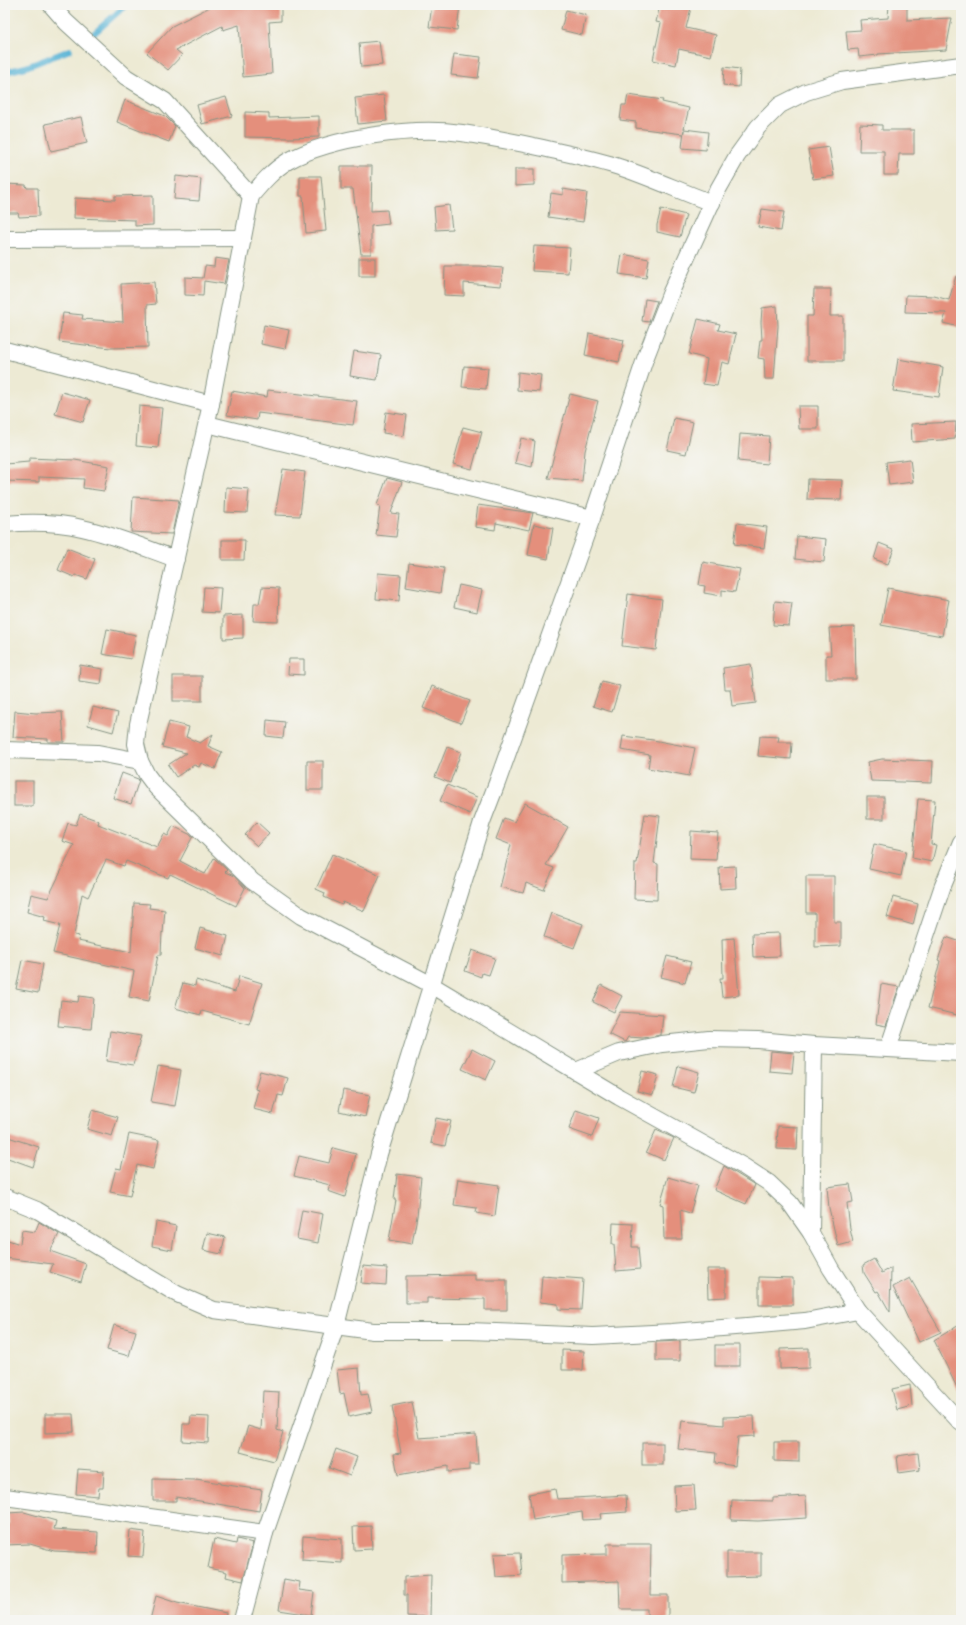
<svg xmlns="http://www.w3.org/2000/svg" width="966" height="1625" font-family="'Balsamiq Sans',sans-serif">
  <rect width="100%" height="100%" fill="#f6f6f2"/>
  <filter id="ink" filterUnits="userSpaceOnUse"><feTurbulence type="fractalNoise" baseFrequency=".025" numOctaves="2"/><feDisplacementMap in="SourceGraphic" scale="8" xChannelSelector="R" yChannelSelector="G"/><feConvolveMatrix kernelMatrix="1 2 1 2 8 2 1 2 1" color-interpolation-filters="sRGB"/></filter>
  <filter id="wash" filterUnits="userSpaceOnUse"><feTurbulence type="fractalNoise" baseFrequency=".012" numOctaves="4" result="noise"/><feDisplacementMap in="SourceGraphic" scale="16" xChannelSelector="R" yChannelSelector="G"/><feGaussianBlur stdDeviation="0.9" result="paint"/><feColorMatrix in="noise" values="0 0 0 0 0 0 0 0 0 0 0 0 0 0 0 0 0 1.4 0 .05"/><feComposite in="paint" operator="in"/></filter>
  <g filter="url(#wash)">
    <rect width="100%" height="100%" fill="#edead4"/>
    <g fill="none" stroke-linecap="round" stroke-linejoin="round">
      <!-- stream -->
      <g stroke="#57b3d5" stroke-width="6">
        <path d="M91,36L126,5"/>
        <path d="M5,72L26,67L70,50"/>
      </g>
    </g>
    <g id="blocks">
      <!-- building -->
      <g fill="#e48f7c">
        <path d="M214,5H281V21L269,22L272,74L243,77L239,25L223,30L222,26L176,50L182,55L168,70L147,53L172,26Z"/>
        <path d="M432,5H460L457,30L429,27Z"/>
        <path d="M660,5H677L691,8L686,28L716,35L711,56L679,49L676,65L653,60L661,23L656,22Z"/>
        <path d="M889,5H907V20L952,18L946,50L878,54V55L859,57L858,49L848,50L846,31L861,30L860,20L888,18Z"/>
        <path d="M566,10L586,15L582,35L561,30Z"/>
        <path d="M379,41L382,65L361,67L359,43Z"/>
        <path d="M454,54L481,57L478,78L451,75Z"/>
        <path d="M724,67L740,69L739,87L723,85Z"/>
        <path d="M384,95L387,121L358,124L355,98Z"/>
        <path d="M628,95L663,100L662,102L689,108L684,129L708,132L706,150L682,148L684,130L683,134L636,128V122L620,120L622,105H626Z"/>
        <path d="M226,97L232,116L202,124L197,105Z"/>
        <path d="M125,100L165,116L175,126L169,142L117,122Z"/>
        <path d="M245,112L269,113V118L319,116V137L290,138L245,137Z"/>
        <path d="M81,117L87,143L51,151L45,124Z"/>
        <path d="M860,124L882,125V130H914V154H899L898,175H884V151H859Z"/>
        <path d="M829,147L834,176L813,179L808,150Z"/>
        <path d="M341,166H372L371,211L387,210L389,224L371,226V254H361L353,189H341Z"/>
        <path d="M515,169H534V185L515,186Z"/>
        <path d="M176,176L201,179L199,201L174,199Z"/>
        <path d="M300,176H321L326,231L306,233L303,196H300Z"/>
        <path d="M5,184L26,185L27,188H38L39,216L19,217L18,213H5Z"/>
        <path d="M563,189L587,193L583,222L548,217L551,193L563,195Z"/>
        <path d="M153,195V225L135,226V220L74,218L75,198L115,200V196Z"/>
        <path d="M449,205L452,229L436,230L434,207Z"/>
        <path d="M661,209L686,215L680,237L657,232V225Z"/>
        <path d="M762,209L784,212L781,231L758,227Z"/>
        <path d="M534,246L570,248L568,273L532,271Z"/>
        <path d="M622,254L649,259L646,278L619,274Z"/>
        <path d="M215,258L229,260L224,284L204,281L203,296L185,295V277L203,278L205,266L214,267Z"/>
        <rect x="359" y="258" width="16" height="18"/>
        <path d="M445,266H479L503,268L501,286L464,283V296L444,295Z"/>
        <path d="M956,276L961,277V318L959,327L943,323L946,313L905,312L906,295L934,296L949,300Z"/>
        <path d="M154,282L156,304L147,305L148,347L111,348L59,342L63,313L83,315L82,319L123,322L121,284Z"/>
        <path d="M814,289H831L830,316H843V361H807V316H813Z"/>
        <path d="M645,299L657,301L649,322L642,321Z"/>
        <path d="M777,306L778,326L774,379H765L764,359L758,358L760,340H762L761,322L762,308Z"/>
        <path d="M698,319L720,324L718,330L736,334L729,364L722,362L717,386L703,384L707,359L689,354Z"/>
        <path d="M264,325L289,330L285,349L261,344Z"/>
        <path d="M589,333L624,340L619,362L585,355Z"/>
        <path d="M354,351L381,355L377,380L350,376Z"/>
        <path d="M898,359L943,367L939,397L893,391Z"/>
        <path d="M464,366L488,368L486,389L462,387Z"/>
        <path d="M518,372L541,375L539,392L517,390Z"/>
        <path d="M268,390L357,401L353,425L258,413L257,420L227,415L232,391L267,397Z"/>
        <path d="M62,392L90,400L83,422L55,414Z"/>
        <path d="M570,394L598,401L585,451L582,481L548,478Z"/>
        <path d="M139,406L162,408L158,448L136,446Z"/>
        <path d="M798,406H818V429H799Z"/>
        <path d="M386,412L407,415L404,436L383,433Z"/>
        <path d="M674,418L693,422L686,454L667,450Z"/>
        <path d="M956,422L955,439L912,442L911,424Z"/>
        <path d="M463,427L482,432L472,469L453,464Z"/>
        <path d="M740,434L769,436L767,464L738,461Z"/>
        <path d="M521,438L535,441L532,467L515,463Z"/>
        <path d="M29,458L75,460L109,466L104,491L83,488L84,479L39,477V482L5,481V464L29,462Z"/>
        <path d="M910,459L913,482L889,485L886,462Z"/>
        <path d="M283,469L305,472L300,516L275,515Z"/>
        <path d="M387,478L402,482L391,513L399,514L396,537L376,535L380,506L377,505Z"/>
        <path d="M808,479L842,480L841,500L807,499Z"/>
        <path d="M226,487L249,489L247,513L225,512Z"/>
        <path d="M133,497L179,500L172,534L131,532Z"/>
        <path d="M478,505L533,513L529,530L496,523L495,530L475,527Z"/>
        <path d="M737,523L767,527L764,548L734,544Z"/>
        <path d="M534,524L553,528L548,559L528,555Z"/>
        <path d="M797,536L826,539L824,562L795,559Z"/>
        <path d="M222,540H245L244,560H222Z"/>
        <path d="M879,543L894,549L888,564L874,559Z"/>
        <path d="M67,548L95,559L87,579L75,575L74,577L58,570Z"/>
        <path d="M703,562L740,569L735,592L722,590V596L704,593L705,586L699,585Z"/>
        <path d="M409,563L444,568L440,593L406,587Z"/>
        <path d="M378,573L401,575L399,601L376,599Z"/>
        <path d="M459,585L482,590L477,612L454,607Z"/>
        <path d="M204,587L221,588L219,613L202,612Z"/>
        <path d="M262,587L279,588L278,622L253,621L254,604H259Z"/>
        <path d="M888,588L949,600L942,636L881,625Z"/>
        <path d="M628,594L662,599L656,650L622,646Z"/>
        <path d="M775,601L792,603L789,626L773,625Z"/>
        <path d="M243,615V638L223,639V616Z"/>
        <path d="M855,627L856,679H826V655H831L829,628Z"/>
        <path d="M107,629L136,635L131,659L102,654Z"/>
        <path d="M289,659H304V675L288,674Z"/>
        <path d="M751,664L756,703L732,706L730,689H725L723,668Z"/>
        <path d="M80,665L103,669L101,684L79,681Z"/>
        <rect x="173" y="676" width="29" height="25"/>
        <path d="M602,681L620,686L612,712L593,706Z"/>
        <path d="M432,686L470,701L461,723L423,708Z"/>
        <path d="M93,707L118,713L113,732L88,725Z"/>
        <path d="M15,711L36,713L62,712L64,742H48V739L13,737Z"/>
        <path d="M267,720L285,722L283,738L266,736Z"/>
        <path d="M169,722L189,727L186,737L200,743L213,734L208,746L222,752L215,769L201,763L199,767L194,765L176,777L168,765L186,753L162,747Z"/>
        <path d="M623,736L653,740L695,748L689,776L648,768L650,755L621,750Z"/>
        <path d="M760,736L779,737L778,742H792L791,759L758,756Z"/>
        <path d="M447,747L461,752L450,783L435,777Z"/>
        <path d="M882,759L933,761L932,783L871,781L868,762Z"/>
        <rect x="307" y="761" width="16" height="29"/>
        <path d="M122,773L138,779L139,780L131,804L113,798Z"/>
        <rect x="14" y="781" width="19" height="25"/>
        <path d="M447,785L477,797L470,814L440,801Z"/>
        <rect x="867" y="797" width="17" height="22"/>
        <path d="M918,799L935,800L931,844L936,845L932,862L912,858Z"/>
        <path d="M525,803L568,827L546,865L554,868L544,890L526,883L523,893L500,887L511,845L496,839L504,818L514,822Z"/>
        <path d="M80,814L99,821L98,824L157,847L164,834L168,836L173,826L193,836L180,861L205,874L214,858L227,870L225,872L234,876L245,888L236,906L170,874L168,878L126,861L124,866L106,860L88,897L82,894L74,935L79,936L78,941L131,952L134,903L150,904L149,908L165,910L163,933L162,932L161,955H158L149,1001L129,997L134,971L53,953L60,925L44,921L45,917L27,912L31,894L48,898L74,845L62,841L68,823L76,825Z"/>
        <path d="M645,814L660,816L654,863L658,864L657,900L634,899L635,863H637Z"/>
        <path d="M257,822L269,833L257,846L245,835Z"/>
        <path d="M691,831L718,833L716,860L690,859Z"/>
        <path d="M874,844L906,851L901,876L869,869Z"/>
        <path d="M332,854L380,875L364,911L343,902L342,905L324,897L325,893L316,889Z"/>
        <path d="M735,866L736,888L720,889L719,867Z"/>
        <path d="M806,876H834V922H841V946L815,947V913H806Z"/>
        <path d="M893,897L918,904L913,925L887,917Z"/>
        <path d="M552,913L583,924L574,948L544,937Z"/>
        <path d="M200,928L228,936L223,956L195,948Z"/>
        <path d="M779,933L780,956L753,957L752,934Z"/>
        <path d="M946,937L961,942V1016L928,1008L940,961L938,960Z"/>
        <path d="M734,938L739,995L722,997L720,978H723L722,939Z"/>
        <path d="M472,950L495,958L489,975L482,973L481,977L465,971Z"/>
        <path d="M667,956L691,962L685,983L661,977Z"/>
        <path d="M22,960L43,964L38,993L16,989Z"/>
        <path d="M239,976L262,983L249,1024L202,1011L201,1015L175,1008L183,983L195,986L196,980L235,992Z"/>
        <path d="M881,984L899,987L886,1026L876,1024Z"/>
        <path d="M601,985L622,996L614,1012L593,1002Z"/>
        <path d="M79,996L94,998L91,1029L58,1026L61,1000L78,1002Z"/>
        <path d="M620,1012L663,1015L661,1035L643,1038L628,1037L625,1042L609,1034Z"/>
        <path d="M110,1031L141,1036L133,1065L106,1061Z"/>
        <path d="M472,1049L495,1061L486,1080L462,1069Z"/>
        <path d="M771,1051L794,1053L792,1073L769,1071Z"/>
        <path d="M158,1066L181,1070L175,1106L151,1102Z"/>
        <path d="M678,1066L699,1072L694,1092L673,1087Z"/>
        <path d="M260,1071L288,1078L283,1096L278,1095L273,1114L253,1109L258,1090L255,1089Z"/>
        <path d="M642,1071L658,1075L653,1095L637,1091Z"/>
        <path d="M343,1090L370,1095L365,1117L339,1111Z"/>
        <path d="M92,1110L118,1117L112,1136L87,1129Z"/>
        <path d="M576,1110L599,1118L592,1137L569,1129Z"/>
        <path d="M436,1118L451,1121L445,1146L431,1143Z"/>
        <path d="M778,1126L798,1127L797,1150L777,1149Z"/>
        <path d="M656,1130L674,1138L664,1160L646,1152Z"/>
        <path d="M129,1134L159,1140L153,1169L137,1165L130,1196L110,1192L116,1168L121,1169Z"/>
        <path d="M5,1136L39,1147L33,1167L5,1157Z"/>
        <path d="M333,1148L356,1154L345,1197L328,1191L330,1185L294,1176L299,1156L329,1163Z"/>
        <path d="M724,1166L755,1185L746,1204L714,1190Z"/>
        <path d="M397,1174L421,1177L417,1216L412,1244L389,1240L396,1200H394Z"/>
        <path d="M668,1177L698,1186L690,1213L680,1210L682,1239H664L663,1205L660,1204Z"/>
        <path d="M458,1179L499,1185L495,1216L476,1213L477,1208L454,1205Z"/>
        <path d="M850,1184L853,1202L847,1203L850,1229L853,1242L838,1246L829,1208L827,1187Z"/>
        <path d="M302,1210L323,1214L318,1243L297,1239Z"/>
        <path d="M39,1222L59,1234L50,1251L86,1264L81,1282L50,1272L53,1264L5,1258V1239L20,1244L22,1230L35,1232Z"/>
        <path d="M156,1222L176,1226L172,1250L152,1246Z"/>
        <path d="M613,1223L633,1224L632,1247H638L640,1269L616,1271L614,1244H612Z"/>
        <path d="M207,1233L225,1237L221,1254L203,1250Z"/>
        <path d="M874,1259L882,1273L891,1268L890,1312L878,1291L876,1292L864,1273L863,1265Z"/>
        <path d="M363,1266L387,1268L386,1285L361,1283Z"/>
        <path d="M707,1269H726V1297L708,1298Z"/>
        <path d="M475,1275V1280H507V1310H485V1299L427,1298V1303H406V1276Z"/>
        <path d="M542,1276L583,1279L581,1310L558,1309V1304L540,1302Z"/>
        <path d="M759,1277L793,1278V1305H759Z"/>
        <path d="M910,1278L941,1332L919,1342L893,1287Z"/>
        <path d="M961,1324V1396L934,1340Z"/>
        <path d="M114,1325L136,1331L129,1356L107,1350Z"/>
        <path d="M680,1341V1361H656V1342Z"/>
        <rect x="715" y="1345" width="25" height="21"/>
        <path d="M809,1348V1368L780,1369V1349Z"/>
        <path d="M562,1350L584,1351L583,1370H562Z"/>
        <path d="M359,1368L361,1395L368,1394L372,1412L349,1417L344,1393L340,1394L337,1370Z"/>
        <path d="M910,1385L912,1406L897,1410L892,1389Z"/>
        <path d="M263,1391L279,1392L277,1430L283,1432L274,1461L240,1452L248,1426L261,1430Z"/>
        <path d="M412,1402L419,1438L476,1434L478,1464H469V1470L448,1472V1466L398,1475L394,1454L401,1453L392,1406Z"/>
        <path d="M45,1414H73L74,1432L45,1433Z"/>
        <path d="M191,1416L209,1417L208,1443L182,1441L183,1424H190Z"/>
        <path d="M754,1416L755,1436L738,1437L735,1466L715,1463L716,1453L678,1449L682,1421L724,1425V1417Z"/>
        <path d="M774,1442H799V1462L774,1461Z"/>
        <rect x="642" y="1443" width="21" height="22"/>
        <path d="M336,1449L357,1457L350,1476L329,1468Z"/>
        <path d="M918,1453L920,1470L899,1473L897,1456Z"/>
        <path d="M78,1469L104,1471L103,1488H99L98,1496L76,1494Z"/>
        <path d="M153,1479L196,1480V1479L220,1483V1484L262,1490L259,1511L176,1497V1501H153Z"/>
        <path d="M694,1485L696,1510L675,1511L674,1486Z"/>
        <path d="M555,1489L557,1499L626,1495L627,1512L600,1514L601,1519L583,1520L582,1512L533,1520L529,1494Z"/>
        <path d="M806,1496L807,1518L758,1521L731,1520L732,1500L773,1501V1498Z"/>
        <path d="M24,1512L56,1521L54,1529L98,1532L97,1553L54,1551L30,1544L5,1545V1525H9L8,1513Z"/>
        <path d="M371,1526L372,1549L354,1550L353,1527Z"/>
        <path d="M130,1530L145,1532L143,1557L128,1556Z"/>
        <path d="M303,1536L342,1539V1563L302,1560Z"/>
        <path d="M214,1539L236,1544L237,1539L253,1543L243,1581L226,1577L227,1572L208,1568Z"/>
        <path d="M607,1544H651L650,1595H668V1620H647V1609H620L619,1581L562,1583V1555L607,1554Z"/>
        <path d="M727,1552H761V1576L727,1577Z"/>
        <path d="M520,1553L522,1575L496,1577L494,1554Z"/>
        <path d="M431,1575L430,1617L407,1616V1595H404V1577Z"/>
        <path d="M284,1579L300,1582L299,1590L314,1592L311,1615L279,1610Z"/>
        <path d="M156,1596L177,1603L226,1613L225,1620H150Z"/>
      </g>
    </g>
  </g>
  <g filter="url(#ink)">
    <use href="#blocks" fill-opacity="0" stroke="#869484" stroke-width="1"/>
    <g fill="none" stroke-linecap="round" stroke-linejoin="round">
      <!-- street casing -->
      <g stroke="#869484" stroke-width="18">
        <g id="street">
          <path d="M51,5L66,22L126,77L165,101L251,196"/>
          <path d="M712,203C682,192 652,178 622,168C596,159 569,154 543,148C516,142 489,137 462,133C413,126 332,137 288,161C273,170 262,183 251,196L211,404L138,724L136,744L140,761L147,775L156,787L252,881L301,916L430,984L619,1097L743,1166L769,1183L790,1203L811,1233L831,1269L858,1311L961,1423"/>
          <path d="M5,239L243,238"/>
          <path d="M5,350L211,404"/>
          <path d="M207,424L592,518"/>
          <path d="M5,524C30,522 57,522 82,528C114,535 145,548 176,559"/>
          <path d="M5,750L98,753L140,761"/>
          <path d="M888,1049L942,888L961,842"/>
          <path d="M576,1071L619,1053L662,1044L709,1039L758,1040L814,1045L961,1053"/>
          <path d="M5,1197L37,1210L177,1294L214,1310L373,1331H470L593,1336L672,1332L747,1326L805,1321L858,1311"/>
          <path d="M811,1233L814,1045"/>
          <path d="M5,1497L265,1533"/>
          <path d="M242,1620L265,1533L336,1326L379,1154L482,822L497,783L592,518L645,359L671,292L716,193L737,156L758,127L780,105L806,92L842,81L961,65"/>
        </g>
      </g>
      <!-- street -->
      <use href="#street" stroke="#fff" stroke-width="16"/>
    </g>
  </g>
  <!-- margin -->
  <rect width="966" height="1625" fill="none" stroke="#f6f6f2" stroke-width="20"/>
</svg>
